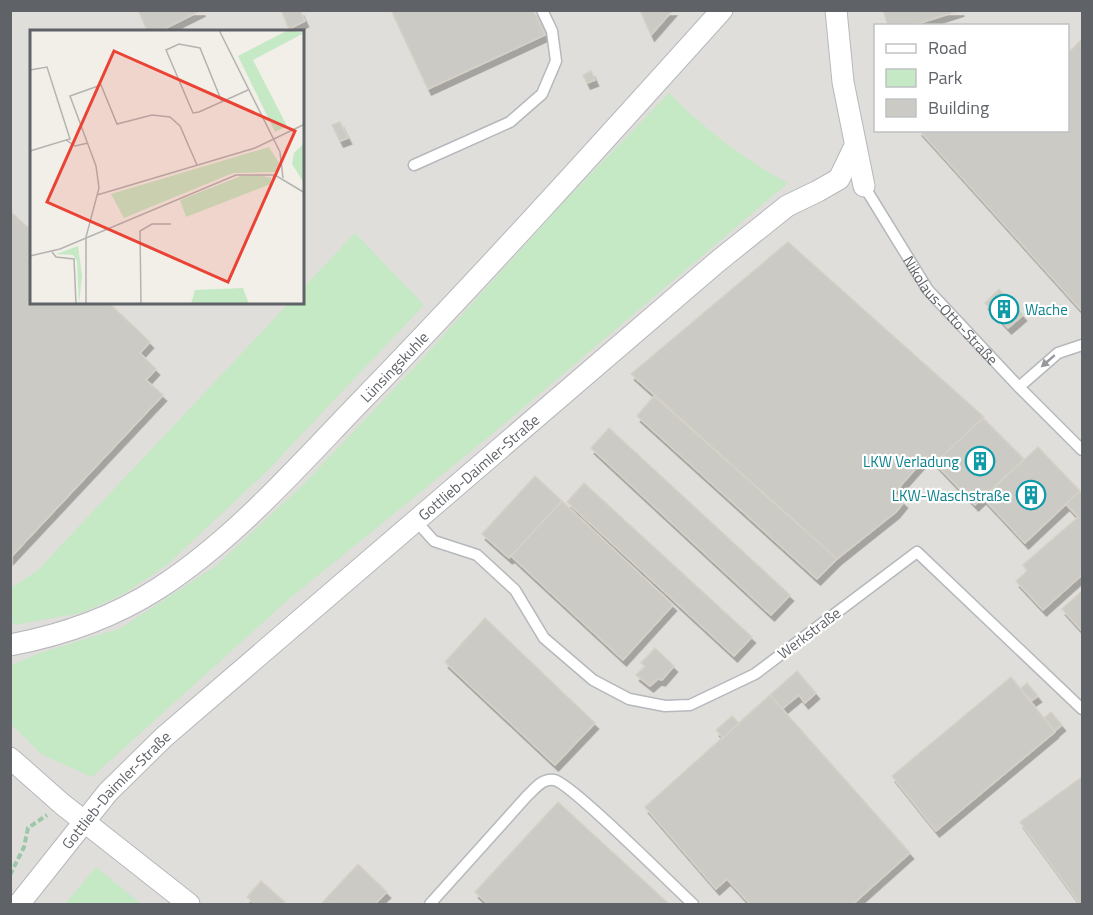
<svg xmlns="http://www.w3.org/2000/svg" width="1093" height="915" font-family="'Titillium Web',sans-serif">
  <defs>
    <filter id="shadow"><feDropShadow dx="3.5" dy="6" stdDeviation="0" flood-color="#0004"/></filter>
  </defs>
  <rect width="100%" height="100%" fill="#f1efe8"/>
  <!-- industrial -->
  <path fill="#e0deda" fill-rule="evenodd" d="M11,11H1082V904H11ZM876,26H1068V130H876ZM32,32H303V303H32Z"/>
  <!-- green -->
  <g fill="#c5e8c5">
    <path d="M669,93C703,128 745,160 788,183L497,430L289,599L92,777L41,754L11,724V665L40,653L121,628L216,566L303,485L423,358L561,205Z"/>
    <path d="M355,233L424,305L268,470L167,565L122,595L81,613L14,625L11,616V588L38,570L289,303H303V288Z"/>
    <path d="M96,867L141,904H65Z"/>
  </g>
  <!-- building -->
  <g fill="#cccac5" stroke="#d6d1c6" stroke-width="1.5" filter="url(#shadow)">
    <path d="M138,10H202L158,32H148Z"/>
    <path d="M281,10H300L305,21L289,29Z"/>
    <path d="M391,10H533L545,35L428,89Z"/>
    <path d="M640,10H673L651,35Z"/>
    <path d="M883,10H961L911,26H888Z"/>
    <path d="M1082,39V308L1081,310L919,130H1068V53Z"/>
    <path d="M591,71L595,80L587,83L583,75Z"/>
    <path d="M340,122L348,138L340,141L332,125Z"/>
    <path d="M10,211L32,231V303H109L150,342L140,353L156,369L146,380L163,395L10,558Z"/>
    <path d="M788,242L984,417L935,463L927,456L894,493L904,502L896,512L837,559L631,374Z"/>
    <path d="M999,289L1023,315L1008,328L985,303Z"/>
    <path d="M654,396L837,559L817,579L637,416Z"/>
    <path d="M983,418L1024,459L975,505L935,463Z"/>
    <path d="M609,428L790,595L771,615L591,448Z"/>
    <path d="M1038,447L1080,491L1025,543L983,498Z"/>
    <path d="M535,476L562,501L509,558L482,534Z"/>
    <path d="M584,483L752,637L734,656L567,502Z"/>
    <path d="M1080,491L1082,494V575L1043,610L1016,581L1027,571L1023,565L1078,517L1066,504Z"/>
    <path d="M562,501L673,605L623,660L511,556Z"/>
    <path d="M1082,591V631L1062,609Z"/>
    <path d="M485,618L595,723L555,765L445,662Z"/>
    <path d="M655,648L674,666L662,680L658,679L650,686L636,675L645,666L641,663Z"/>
    <path d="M797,671L816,693L805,703L799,695L782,709L770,695Z"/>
    <path d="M1011,677L1055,732L936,831L892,776Z"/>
    <path d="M1027,683L1038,696L1031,701L1020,689Z"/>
    <path d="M770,695L910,853L853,904H750L727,879L716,889L645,807Z"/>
    <path d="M1051,712L1062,725L1055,731L1044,718Z"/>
    <path d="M732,716L739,723L723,738L716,730Z"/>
    <path d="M1082,777V904H1080L1020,822Z"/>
    <path d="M558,802L669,904H488L475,892Z"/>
    <path d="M358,864L387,892L375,904H321Z"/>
    <path d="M261,881L285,902L282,904H255L247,897Z"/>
  </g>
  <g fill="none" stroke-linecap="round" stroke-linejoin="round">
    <!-- lane casing -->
    <g stroke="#b5b8bc" stroke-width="13">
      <g id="lane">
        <path d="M414,165L510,122L542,94L556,61L552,31L542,10"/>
        <path id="s1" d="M864,186L928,290L1019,387L1082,450"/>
        <path d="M1019,387L1058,353L1082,345"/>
        <path d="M416,521L434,541L477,555L515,590L544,638L593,680L629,699L665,706L690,705L755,674L917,552L1082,709"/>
        <path d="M430,904L527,796C535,789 542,778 554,780C570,782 673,886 693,904"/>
      </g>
    </g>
    <!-- street casing -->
    <g stroke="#b5b8bc" stroke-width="23">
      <g id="street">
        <path d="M836,10L843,82L864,186"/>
        <path id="s2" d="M10,645C63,635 114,617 159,588C236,538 299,465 362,400C485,273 603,142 722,10"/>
        <path d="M10,758L62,804L189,904"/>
        <path id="s3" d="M19,904L108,792L164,737L717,262L787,206L818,191L839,179L855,146"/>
      </g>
    </g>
    <!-- path -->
    <path stroke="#9cc7a9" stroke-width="4" stroke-dasharray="6 3" stroke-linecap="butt" d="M10,875L24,847L28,828L47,815"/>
    <!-- lane -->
    <use href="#lane" stroke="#fff" stroke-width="10"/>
    <!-- street -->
    <use href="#street" stroke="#fff" stroke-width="21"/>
  </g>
  <!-- one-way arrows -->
  <defs><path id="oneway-solid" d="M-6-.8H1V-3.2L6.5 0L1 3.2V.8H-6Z" transform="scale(1.5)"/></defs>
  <use fill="#979a9d" href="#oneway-solid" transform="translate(1048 361) rotate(139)"/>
  <!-- icons -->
  <defs>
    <g id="building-ring" transform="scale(1.5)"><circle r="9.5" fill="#fff" stroke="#0f9aa8" stroke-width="1.5"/><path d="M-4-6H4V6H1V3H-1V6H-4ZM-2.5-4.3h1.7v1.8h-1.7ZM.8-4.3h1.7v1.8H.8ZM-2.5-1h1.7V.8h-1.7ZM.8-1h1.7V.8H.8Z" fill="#0f9aa8"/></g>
  </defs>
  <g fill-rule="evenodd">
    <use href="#building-ring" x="1004" y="309"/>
    <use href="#building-ring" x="980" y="461"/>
    <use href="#building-ring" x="1031" y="495"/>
  </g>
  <g text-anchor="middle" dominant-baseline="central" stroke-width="4.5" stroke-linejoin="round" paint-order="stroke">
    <!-- street labels -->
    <g font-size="15" fill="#5f6368" stroke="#fff">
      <text stroke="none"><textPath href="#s1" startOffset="152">Nikolaus-Otto-Straße</textPath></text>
      <text stroke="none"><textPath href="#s2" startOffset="484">Lünsingskuhle</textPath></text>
      <text stroke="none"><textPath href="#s3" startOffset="636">Gottlieb-Daimler-Straße</textPath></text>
      <text transform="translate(809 633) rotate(-37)">Werkstraße</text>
      <text stroke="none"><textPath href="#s3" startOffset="150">Gottlieb-Daimler-Straße</textPath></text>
    </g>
    <!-- culture labels -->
    <g font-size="15" fill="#0d838f" stroke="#fff" text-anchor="end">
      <text x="1025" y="309" text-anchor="start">Wache</text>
      <text x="959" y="461">LKW Verladung</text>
      <text x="1010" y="495">LKW-Waschstraße</text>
    </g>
  </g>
  <!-- overview -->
  <g transform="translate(30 30)">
    <rect width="274" height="274" fill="#f1efe8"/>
    <path d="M258,0L274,3L223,30L257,96L245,102L208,26ZM274,113V153L262,134L264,123ZM239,117L249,133L245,142L203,143L94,188L81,164ZM229,145L241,148V154L156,187L150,170L211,146ZM48,216L52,245L49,274L47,231L43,225L26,224ZM213,258L219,274H161L165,260Z" fill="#c5e8c5"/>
    <path fill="none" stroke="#b3b3b1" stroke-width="1.5" d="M189,0L250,122L253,148M0,40L17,37L40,109L36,110M192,72L170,18L149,14L136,20L163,83L169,82L218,60M0,121L36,110L45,116L58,113M67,165L225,118L275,94M22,222L26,227L44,229L46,274M0,226L30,219L206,145H245L275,163M56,274V207L69,158L66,136L40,66L71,55L87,94L122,85L140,87L150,96L167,135M111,274L110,201L122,194H141"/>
    <path fill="#ea4335" fill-opacity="0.15" stroke="#ea4335" stroke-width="3" d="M84,21L265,101L198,252L17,172Z"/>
    <rect width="274" height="274" fill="none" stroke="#5f6368" stroke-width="3"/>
  </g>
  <!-- border -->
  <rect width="1093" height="915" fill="none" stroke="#5f6368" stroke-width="24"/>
  <!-- legend -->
  <rect x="874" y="24" width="195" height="108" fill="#ffffff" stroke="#bfc1c3" stroke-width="1.5"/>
  <rect x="886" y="44" width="30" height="9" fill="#ffffff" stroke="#bfc1c3" stroke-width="1.5"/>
  <text x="928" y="54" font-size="18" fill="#5f6368">Road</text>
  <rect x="886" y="69" width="30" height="18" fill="#c5e8c5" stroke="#bfc1c3" stroke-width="1.5"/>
  <text x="928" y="84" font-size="18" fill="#5f6368">Park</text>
  <rect x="886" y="99" width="30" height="18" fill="#cccac5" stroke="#bfc1c3" stroke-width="1.5"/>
  <text x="928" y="114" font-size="18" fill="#5f6368">Building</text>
</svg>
